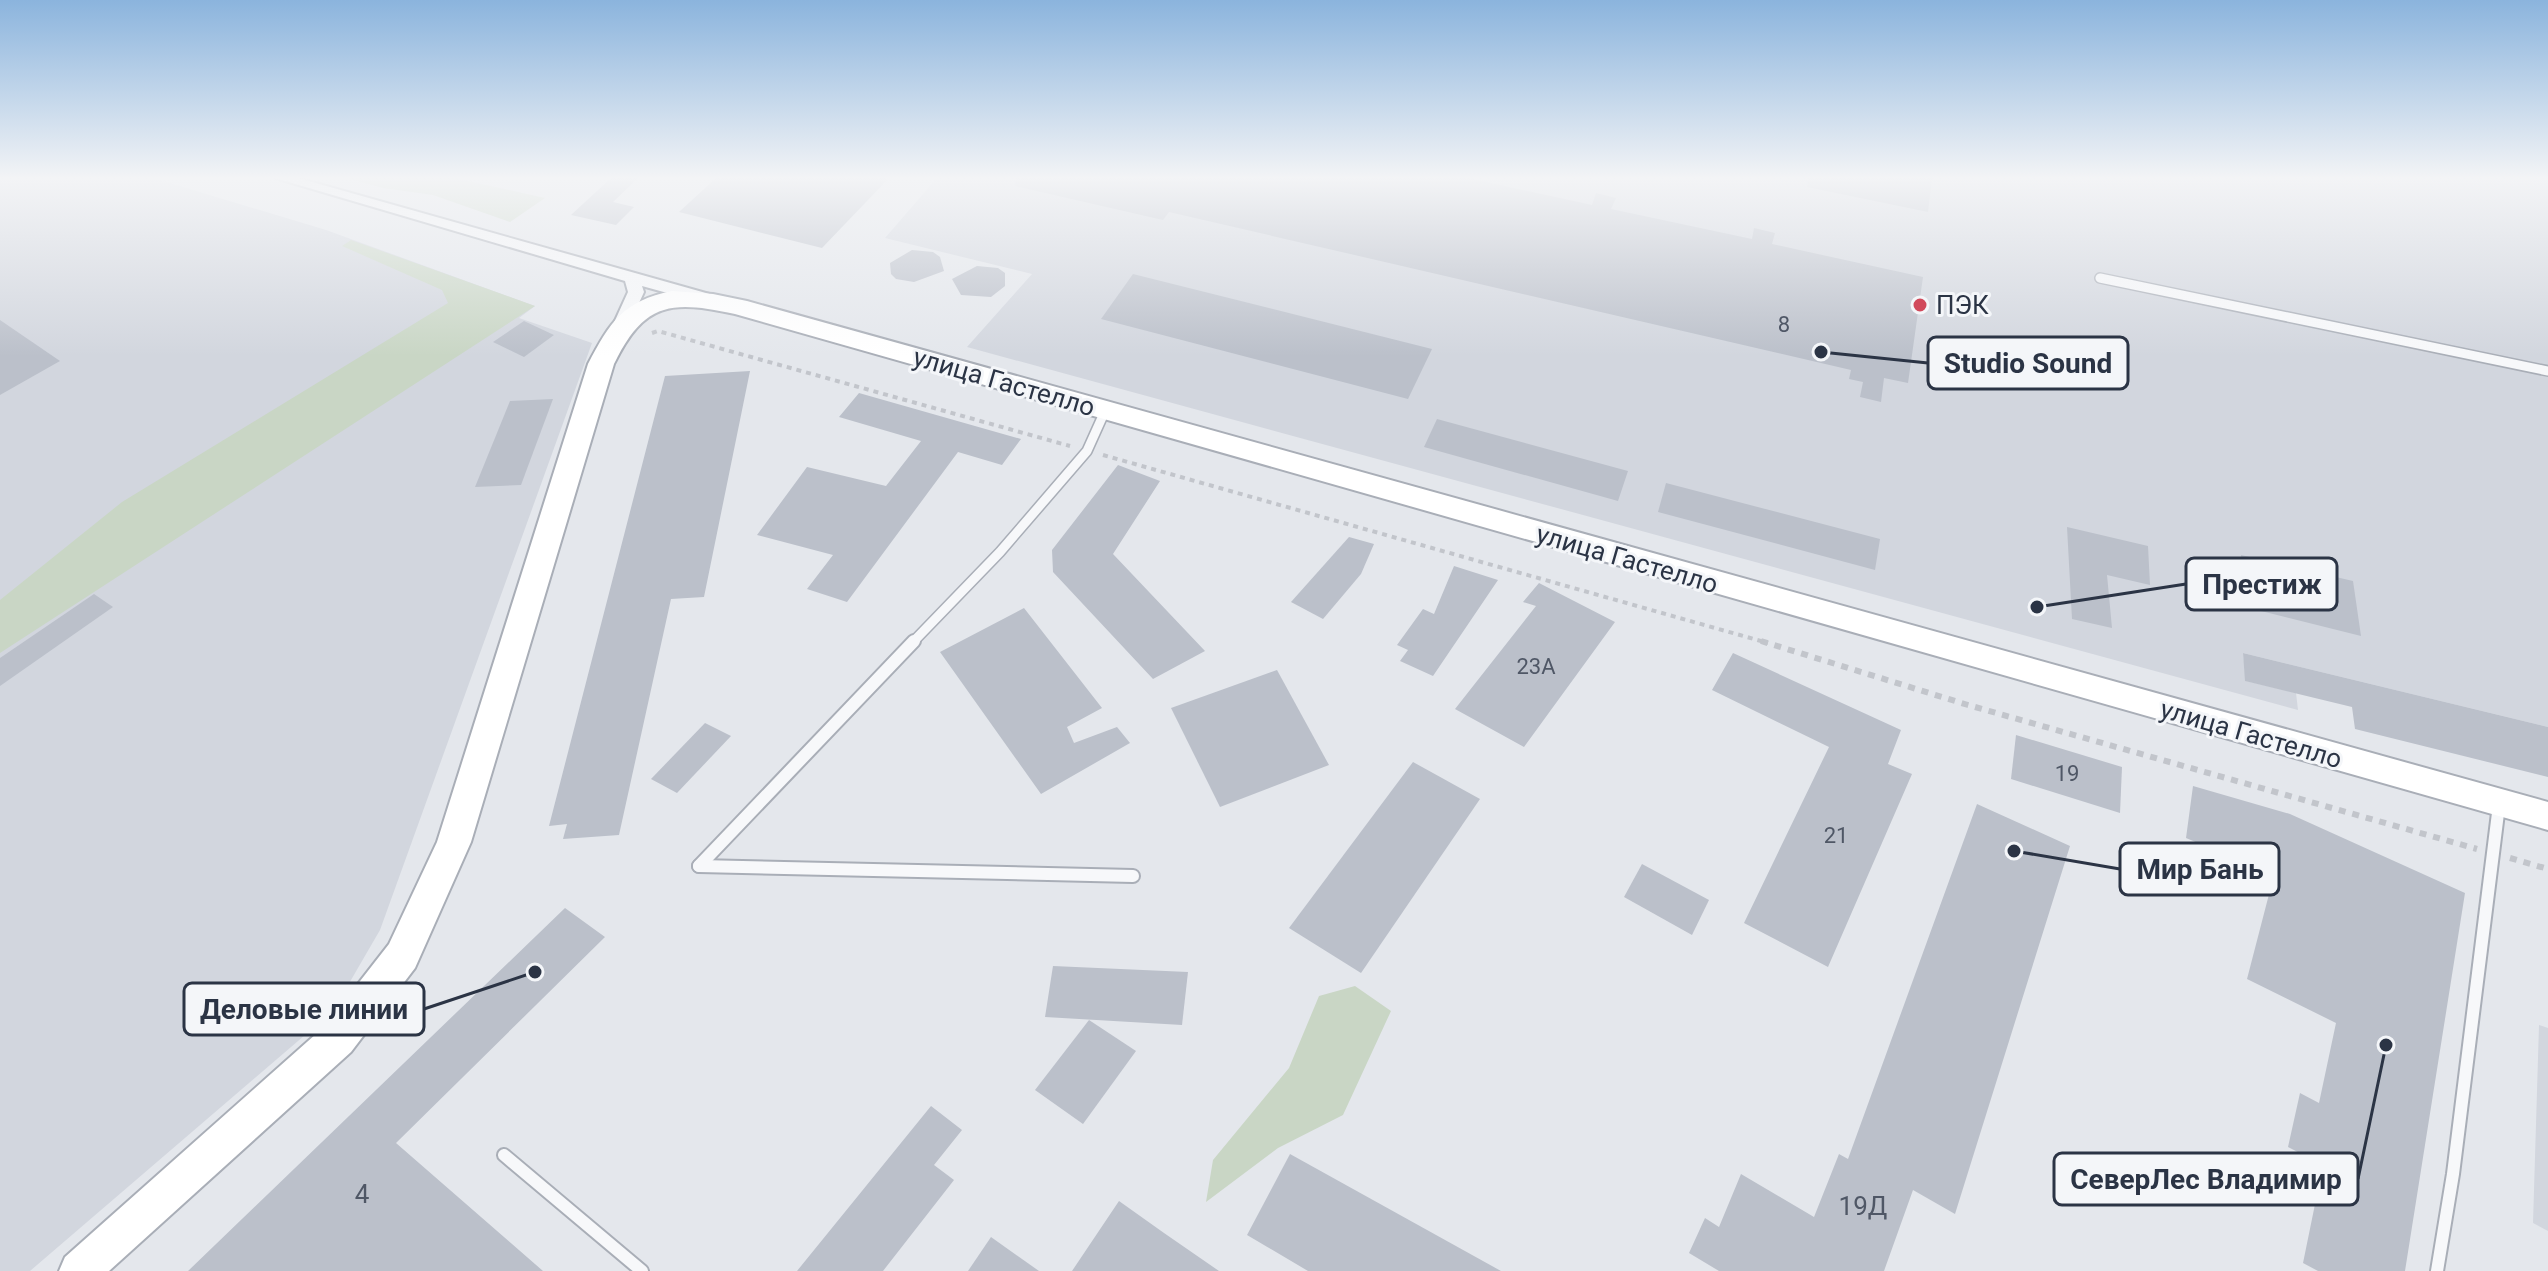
<svg xmlns="http://www.w3.org/2000/svg" width="2548" height="1271" font-family="Roboto,sans-serif">
  <rect width="100%" height="100%" fill="#e4e7ec"/>
  <!-- built -->
  <g fill="#d2d6de">
    <path d="M0,178H153L326,230L535,306L519,318L592,343L380,930L333,1011L30,1271H0Z"/>
    <path d="M937,178H2548V727L2243,653L2246,681L2296,693L2298,710L967,347L1032,274L885,238Z"/>
    <path d="M2539,1025L2548,1028V1231L2533,1223Z"/>
  </g>
  <!-- green -->
  <g fill="#c9d6c5">
    <path d="M346,178H454L545,198L510,222L433,195L383,188Z"/>
    <path d="M351,240L535,306L0,653V600L122,502L448,303L442,290L342,246Z"/>
    <path d="M1355,986L1391,1011L1343,1115L1278,1148L1206,1202L1213,1160L1289,1068L1319,996Z"/>
  </g>
  <!-- building -->
  <g fill="#bbc0ca">
    <path d="M611,178H638L613,202L634,207L616,225L571,215Z"/>
    <path d="M716,178H889L822,248L679,212Z"/>
    <path d="M1016,178H1468L1592,205L1596,193L1616,198L1611,209L1752,239L1754,228L1775,233L1772,244L1923,277L1908,383L1884,378L1881,402L1860,397L1863,382L1849,379L1851,370L1169,212L1163,220L1015,186Z"/>
    <path d="M1808,178H1932L1928,212L1807,187Z"/>
    <path d="M912,250L933,252L940,257L944,271L914,282L896,279L891,274L890,263Z"/>
    <path d="M977,266L998,268L1005,273V286L991,297L961,295L952,279Z"/>
    <path d="M1133,274L1432,349L1408,399L1101,319Z"/>
    <path d="M0,320L60,361L0,395Z"/>
    <path d="M524,321L554,335L524,357L493,342Z"/>
    <path d="M750,371L704,597L671,599L619,835L563,839L567,824L549,826L665,376Z"/>
    <path d="M859,393L1021,439L1002,465L958,452L847,602L807,589L833,555L757,535L807,467L886,486L921,441L839,417Z"/>
    <path d="M553,399L521,485L475,487L510,401Z"/>
    <path d="M1437,419L1628,471L1618,501L1424,447Z"/>
    <path d="M1118,465L1160,481L1113,554L1205,651L1153,679L1053,572L1052,550Z"/>
    <path d="M1666,483L1880,539L1875,570L1658,512Z"/>
    <path d="M2067,527L2148,546L2150,585L2107,575L2112,628L2072,619Z"/>
    <path d="M1349,537L1374,544L1361,574L1323,619L1291,602Z"/>
    <path d="M2241,555L2353,581L2361,636L2245,607Z"/>
    <path d="M1454,566L1498,580L1433,676L1400,661L1408,650L1397,645L1423,609L1434,614Z"/>
    <path d="M1539,583L1615,622L1524,747L1455,709L1536,606L1523,602Z"/>
    <path d="M94,594L113,607L0,686V658Z"/>
    <path d="M1024,608L1102,708L1067,727L1074,743L1117,727L1130,743L1041,794L940,652Z"/>
    <path d="M1733,653L1901,730L1888,764L1912,774L1828,967L1744,923L1829,747L1712,690Z"/>
    <path d="M2243,653L2548,727V777L2355,729L2352,707L2245,681Z"/>
    <path d="M1277,670L1329,765L1220,807L1171,708Z"/>
    <path d="M705,723L731,736L677,793L651,779Z"/>
    <path d="M2016,735L2122,767L2120,813L2011,779Z"/>
    <path d="M1413,762L1480,799L1361,973L1289,928Z"/>
    <path d="M2193,786L2290,814L2465,893L2405,1271H2318L2303,1263L2323,1165L2288,1147L2300,1093L2319,1103L2336,1023L2247,979L2274,875L2186,838Z"/>
    <path d="M1977,804L2070,846L1955,1214L1913,1190L1884,1271H1719L1689,1253L1705,1218L1719,1227L1741,1174L1814,1217L1839,1154L1848,1159Z"/>
    <path d="M1642,864L1709,900L1692,935L1624,897Z"/>
    <path d="M565,908L605,937L396,1143L543,1271H188Z"/>
    <path d="M1053,966L1188,972L1182,1025L1045,1017Z"/>
    <path d="M1089,1020L1136,1051L1083,1124L1035,1090Z"/>
    <path d="M931,1106L962,1130L934,1165L954,1180L883,1271H797Z"/>
    <path d="M1290,1154L1501,1271H1308L1247,1235Z"/>
    <path d="M1119,1201L1164,1233L1219,1271H1072Z"/>
    <path d="M991,1237L1039,1271H968Z"/>
  </g>
  <g fill="none" stroke-linecap="round" stroke-linejoin="round">
    <!-- service-far1 casing -->
    <g stroke="#a9aeb7" stroke-width="12">
      <g id="service-far1">
        <path d="M2100,278L2548,371"/>
        <path d="M912,643L1000,552L1087,451L1105,411"/>
      </g>
    </g>
    <!-- service casing -->
    <g stroke="#a9aeb7" stroke-width="16">
      <g id="service">
        <path d="M699,866L914,641"/>
        <path d="M699,866L1133,876"/>
        <path d="M504,1155L642,1271"/>
        <path d="M2437,1271L2453,1174L2499,805"/>
      </g>
    </g>
    <!-- minor casing -->
    <g stroke="#a9aeb7" stroke-width="4">
      <path id="minor" d="M275,178H298L713,295L715,299L707,304L642,286L644,292L629,325L627,329H615L613,325L628,292L625,281Z"/>
    </g>
    <!-- secondary casing -->
    <g stroke="#a9aeb7" stroke-width="4">
      <path id="secondary" d="M672,291L713,294L747,301L2548,802V830L735,314C671,300 644,302 614,364L471,842L415,968L351,1052L109,1271H59L65,1257L325,1026L389,944L437,842L588,364C610,322 623,301 672,291Z"/>
    </g>
    <!-- path-far1 -->
    <g stroke="#c2c5cb" stroke-width="4" stroke-dasharray="5 5" stroke-linecap="butt">
      <path d="M652,333L658,331L1070,446"/>
      <path d="M1103,455L1768,643"/>
    </g>
    <!-- path -->
    <g stroke="#c2c5cb" stroke-width="6" stroke-dasharray="7 7" stroke-linecap="butt">
      <path d="M1761,641L1968,705L2477,849"/>
      <path d="M2510,858L2548,869"/>
    </g>
    <!-- service-far1 -->
    <use href="#service-far1" stroke="#f7f8fa" stroke-width="9"/>
    <!-- service -->
    <use href="#service" stroke="#f7f8fa" stroke-width="12"/>
    <!-- minor -->
    <use href="#minor" fill="#f7f8fa" fill-rule="evenodd"/>
    <!-- secondary -->
    <use href="#secondary" fill="#fff" fill-rule="evenodd"/>
  </g>
  <!-- sky -->
  <linearGradient id="sky" x2="0" y2="1"><stop stop-color="#8bb4dd"/><stop offset="0.5" stop-color="#f3f4f6"/><stop offset="1" stop-color="#f3f4f6" stop-opacity="0"/></linearGradient>
  <rect width="2548" height="356" fill="url(#sky)"/>
  <!-- markers -->
  <circle fill="#d1495b" stroke="#f4f6f9" stroke-width="3" cx="1920" cy="305" r="8"/>
  <g text-anchor="middle" dominant-baseline="central" stroke-width="6" stroke-linejoin="round" paint-order="stroke">
    <!-- number labels -->
    <g font-size="22" fill="#4f5766">
      <text x="1784" y="324">8</text>
      <text x="1536" y="666">23А</text>
      <text x="2067" y="773">19</text>
      <text x="1836" y="835">21</text>
    </g>
    <!-- poi labels -->
    <g font-size="26" fill="#2b3445" stroke="#f4f6f9" text-anchor="start">
      <text x="1936" y="305">ПЭК</text>
    </g>
    <!-- street labels -->
    <g font-size="26" fill="#2b3445" stroke="#f4f6f9">
      <text transform="translate(1004 382) rotate(16)">улица Гастелло</text>
      <text transform="translate(1627 559) rotate(16)">улица Гастелло</text>
      <text transform="translate(2251 734) rotate(16)">улица Гастелло</text>
    </g>
    <!-- near-number labels -->
    <g font-size="26" fill="#4f5766">
      <text x="362" y="1194">4</text>
      <text x="1863" y="1206">19Д</text>
    </g>
  </g>
  <!-- callouts -->
  <path fill="none" stroke="#2b3445" stroke-width="3" d="M1821 352L1928 363M2037 607L2186 584M2014 851L2120 869M535 972L424 1009M2386 1045L2358 1179"/>
  <g fill="#2b3445" stroke="#f4f6f9" stroke-width="3">
    <circle cx="1821" cy="352" r="8"/>
    <circle cx="2037" cy="607" r="8"/>
    <circle cx="2014" cy="851" r="8"/>
    <circle cx="535" cy="972" r="8"/>
    <circle cx="2386" cy="1045" r="8"/>
  </g>
  <g fill="#f4f6f9" stroke="#2b3445" stroke-width="3">
    <rect x="1928" y="337" width="200" height="52" rx="8"/>
    <rect x="2186" y="558" width="151" height="52" rx="8"/>
    <rect x="2120" y="843" width="159" height="52" rx="8"/>
    <rect x="184" y="983" width="240" height="52" rx="8"/>
    <rect x="2054" y="1153" width="304" height="52" rx="8"/>
  </g>
  <g font-size="28" text-anchor="middle" font-weight="bold" fill="#2b3445">
    <text x="2028" y="373">Studio Sound</text>
    <text x="2262" y="594">Престиж</text>
    <text x="2200" y="879">Мир Бань</text>
    <text x="304" y="1019">Деловые линии</text>
    <text x="2206" y="1189">СеверЛес Владимир</text>
  </g>
</svg>
